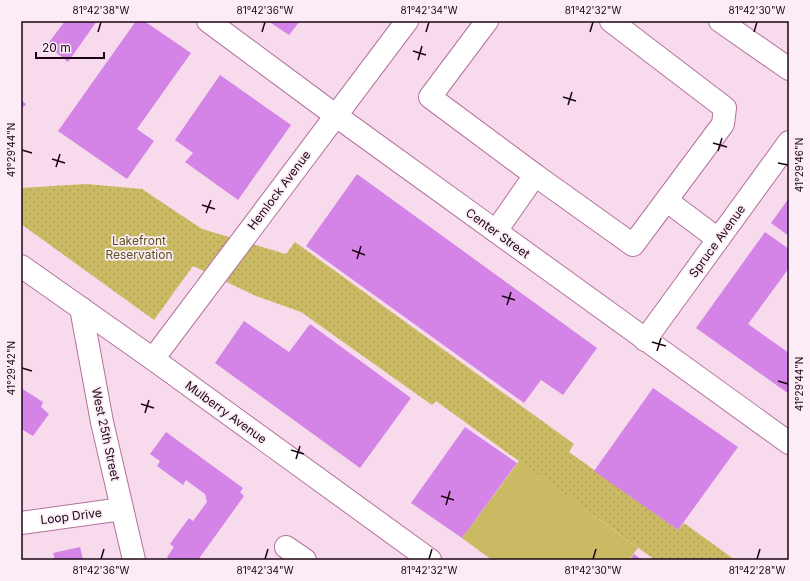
<svg xmlns="http://www.w3.org/2000/svg" width="810" height="581" font-family="Inter,sans-serif">
  <defs>
    <pattern id="park-dots" width="8" height="8" patternUnits="userSpaceOnUse"><rect width="8" height="8" fill="#c9ba63"/><path d="M2 2h.1M6 6h.1" fill="none" stroke="#ac9e55" stroke-width="1.8" stroke-linecap="round"/></pattern>
  </defs>
  <rect width="100%" height="100%" fill="#f7daec"/>
  <!-- park -->
  <path fill="url(#park-dots)" d="M86,184L142,189L202,229L286,254L295,242L574,444L569,452L678,530L684,523L735,560H655L436,401L432,405L301,312L256,296L193,266L154,320L21,224V188Z"/>
  <!-- pitch -->
  <path fill="#c9ba63" d="M519,461L638,548L629,560H492L462,538Z"/>
  <!-- building -->
  <g fill="#d484e6">
    <path d="M65,21H97L68,62L47,45Z"/>
    <path d="M136,21H144L191,53L137,129L154,141L127,179L58,131Z"/>
    <path d="M268,21H300L289,35Z"/>
    <path d="M220,75L291,125L238,200L185,162L193,153L175,140Z"/>
    <path d="M21,100L26,104L21,110Z"/>
    <path d="M357,174L597,348L563,395L541,380L524,403L306,246Z"/>
    <path d="M789,198V236L771,223Z"/>
    <path d="M765,232L789,249V268L748,324L789,353V394L696,328Z"/>
    <path d="M244,321L289,352L310,324L411,398L360,468L215,363Z"/>
    <path d="M21,388L43,402L41,407L49,414L33,436L23,430L21,432Z"/>
    <path d="M653,388L738,447L678,530L594,471Z"/>
    <path d="M465,427L517,463L462,538L411,503Z"/>
    <path d="M166,432L243,488L240,492L244,496L198,560H170L167,557L174,547L170,544L189,518L193,521L207,502L205,494L186,480L183,485L157,466L160,461L150,454Z"/>
    <path d="M80,547L83,560H55L53,553Z"/>
    <path d="M634,554L642,560H630Z"/>
  </g>
  <g fill="none" stroke-linecap="round" stroke-linejoin="round">
    <!-- minor casing -->
    <g stroke="#b3729e" stroke-width="24">
      <g id="minor">
        <path d="M208,21L335,115L789,443"/>
        <path d="M487,21L430,97L535,175"/>
        <path d="M720,21L789,69"/>
        <path d="M667,201L718,239"/>
        <path d="M496,231L535,175L633,245L723,124L725,108L611,21"/>
        <path d="M21,266L153,359L430,560"/>
        <path d="M81,308L102,422L134,560"/>
        <path d="M645,340L789,142"/>
        <path d="M153,359L407,21"/>
        <path d="M21,523L122,509"/>
        <path d="M286,547L305,560"/>
      </g>
    </g>
    <!-- minor -->
    <use href="#minor" stroke="#fff" stroke-width="22"/>
  </g>
  <!-- ticks -->
  <path fill="none" stroke="#1b0515" stroke-width="1.5" d="M98,32L101,22M262,32L265,22M426,32L429,22M590,32L593,22M754,32L757,22M413,51L426,55M418,60L422,46M563,97L576,101M568,105L572,92M713,143L727,147M22,150L32,153M718,151L722,138M52,159L65,163M778,163L788,165M56,167L60,154M202,205L215,209M206,213L211,200M352,250L365,255M357,259L361,246M502,296L515,300M507,305L511,292M652,342L666,346M657,351L661,338M22,368L32,371M778,381L788,384M141,404L154,408M145,413L149,400M291,450L304,454M296,459L300,446M441,496L454,500M446,505L450,491M101,559L104,549M265,559L268,549M429,559L432,549M593,559L596,549M757,559L760,549"/>
  <g text-anchor="middle" dominant-baseline="central" stroke-width="3.5" stroke-linejoin="round" paint-order="stroke">
    <!-- street labels -->
    <g font-size="12" fill="#1b0515" stroke="#fbecf6">
      <text transform="translate(279 190) rotate(-53)">Hemlock Avenue</text>
      <text transform="translate(498 233) rotate(36)">Center Street</text>
      <text transform="translate(717 241) rotate(-54)">Spruce Avenue</text>
      <text transform="translate(226 412) rotate(36)">Mulberry Avenue</text>
      <text transform="translate(106 434) rotate(78)">West 25th Street</text>
      <text transform="translate(71 516) rotate(-7)">Loop Drive</text>
    </g>
    <!-- park labels -->
    <g font-size="12" fill="#5c531b" stroke="#fbecf6">
      <text x="139" y="240">Lakefront<tspan x="139" dy="14">Reservation</tspan></text>
    </g>
  </g>
  <!-- border -->
  <rect width="810" height="581" fill="none" stroke="#fbecf6" stroke-width="44"/>
  <!-- scale -->
  <path d="M36 52v6h68v-6" fill="none" stroke="#1b0515" stroke-width="2"/>
  <text x="42" y="52" font-size="12" fill="#1b0515" stroke="#fbecf6" stroke-width="3" paint-order="stroke">20 m</text>
  <rect x="22" y="22" width="766" height="537" fill="none" stroke="#1b0515" stroke-width="1.5"/>
  <g font-size="10" text-anchor="middle" fill="#1b0515">
    <text x="101" y="14">81°42'38"W</text>
    <text x="265" y="14">81°42'36"W</text>
    <text x="429" y="14">81°42'34"W</text>
    <text x="593" y="14">81°42'32"W</text>
    <text x="757" y="14">81°42'30"W</text>
    <text transform="translate(11 150) rotate(-90)" y="4">41°29'44"N</text>
    <text transform="translate(799 165) rotate(-90)" y="4">41°29'46"N</text>
    <text transform="translate(11 368) rotate(-90)" y="4">41°29'42"N</text>
    <text transform="translate(799 384) rotate(-90)" y="4">41°29'44"N</text>
    <text x="101" y="574">81°42'36"W</text>
    <text x="265" y="574">81°42'34"W</text>
    <text x="429" y="574">81°42'32"W</text>
    <text x="593" y="574">81°42'30"W</text>
    <text x="757" y="574">81°42'28"W</text>
  </g>
</svg>
